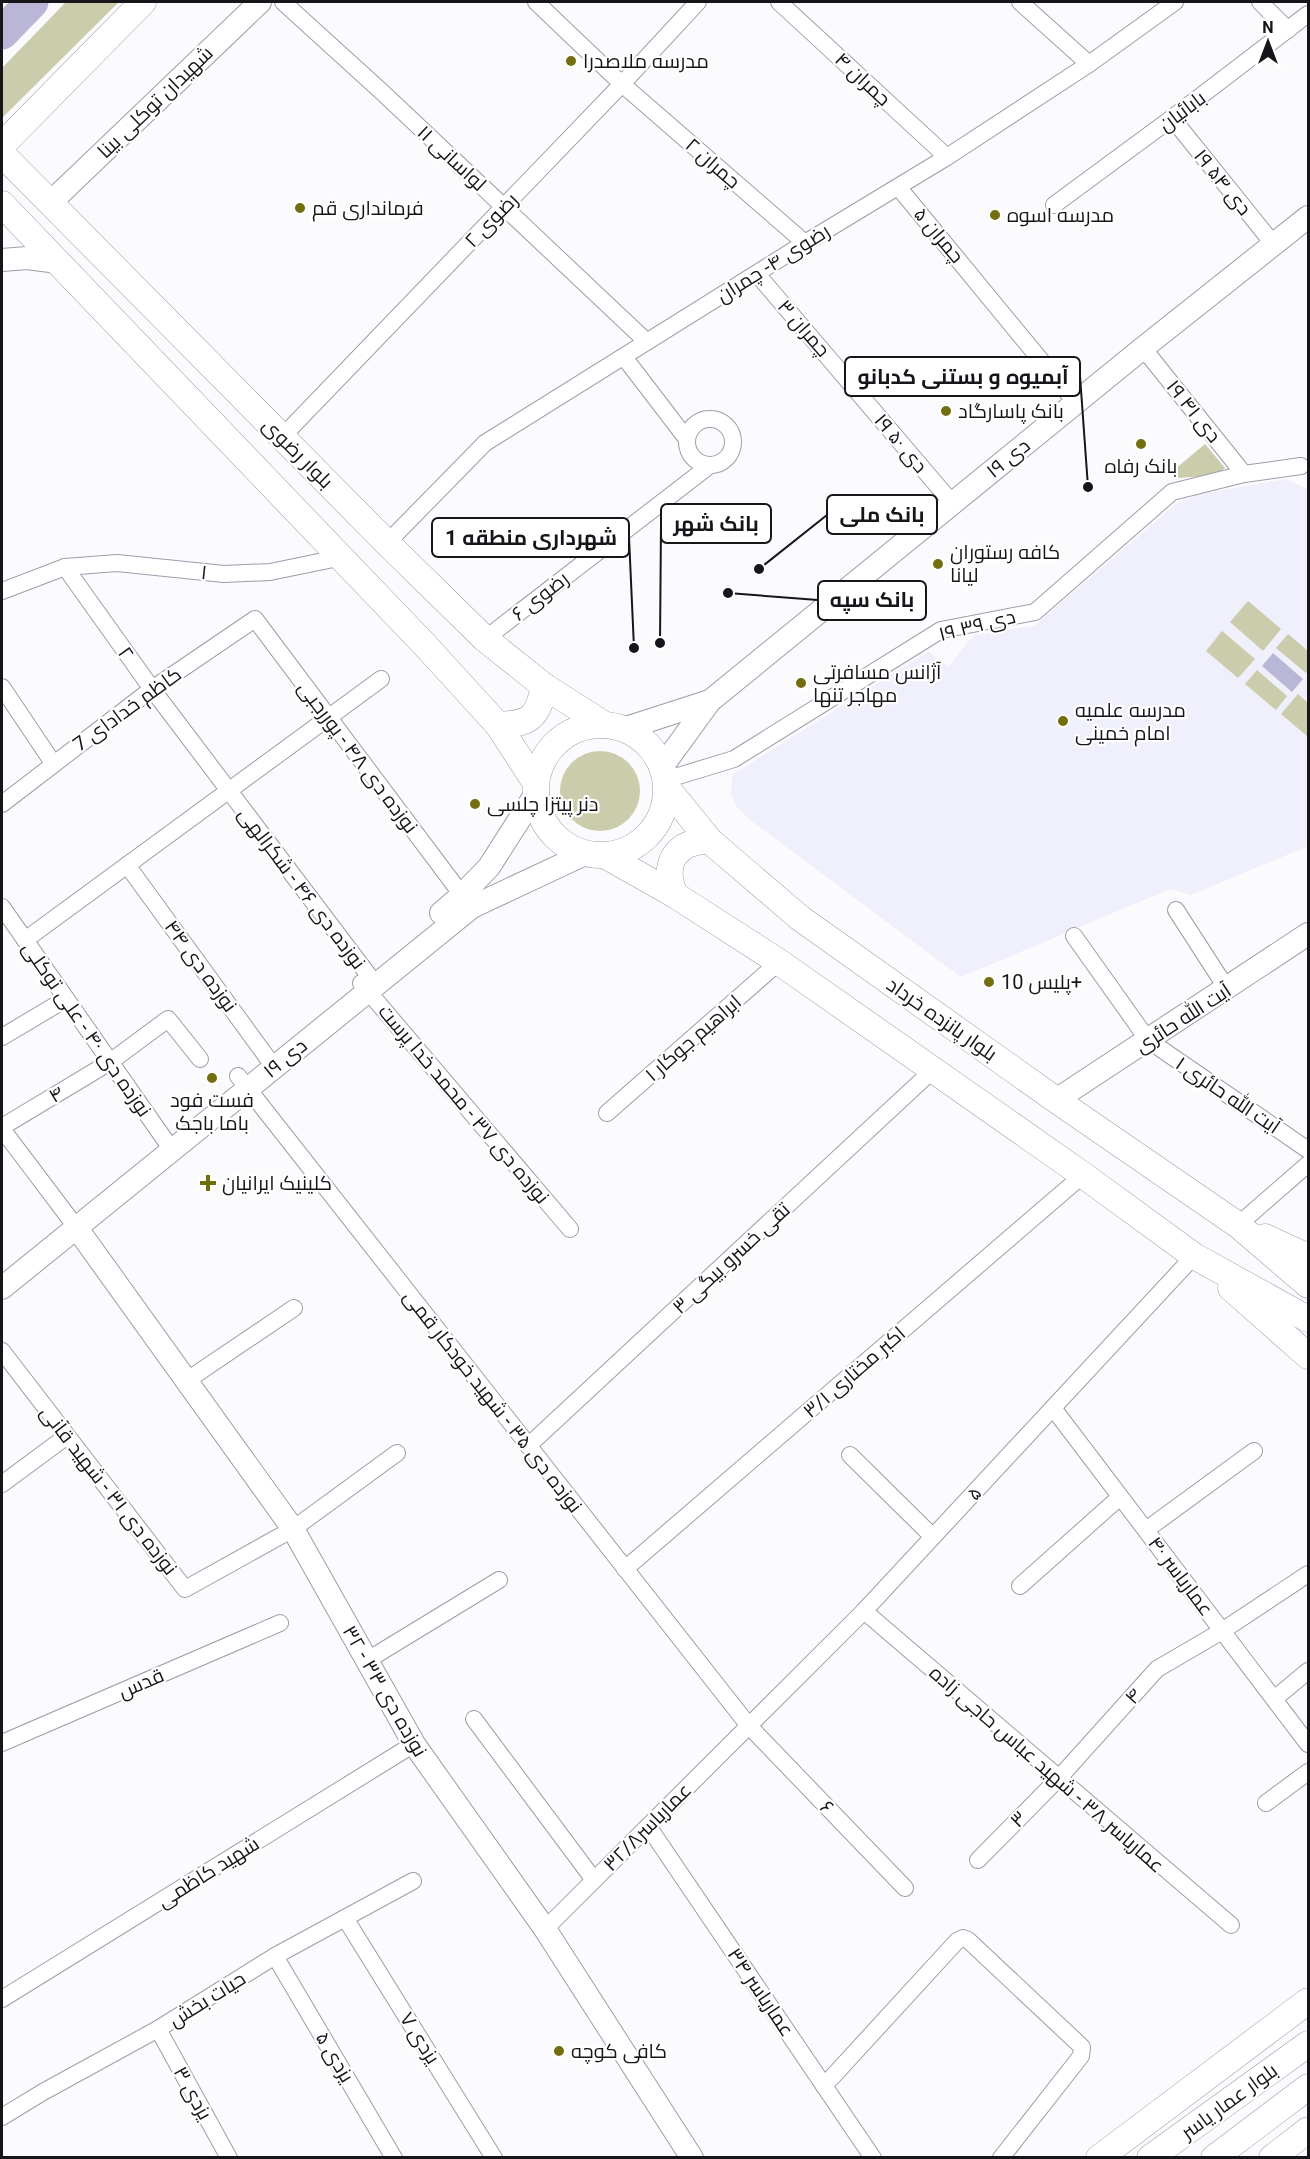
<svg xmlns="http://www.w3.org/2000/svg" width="1310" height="2159" font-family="Roboto,Cairo,sans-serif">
  <rect width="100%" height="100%" fill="#fbfafd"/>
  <!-- built -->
  <path fill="#f0effc" d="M1285,479L1308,489V846L1191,895L1170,889L961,977L750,820L737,807L731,795L732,775L929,651L948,667L974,635L1034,626L1176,504L1196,495Z"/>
  <!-- green -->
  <g fill="#cbccac">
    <path d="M66,2H119L2,118V68Z"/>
    <path d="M1205,444L1225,468L1217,475L1179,478L1174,470Z"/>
    <path d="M1248,601L1281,629L1263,651L1230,622Z"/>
    <path d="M1222,631L1255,659L1238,678L1206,651Z"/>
    <path d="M1288,634L1308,651V671L1306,673L1276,648Z"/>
    <path d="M1257,670L1287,696L1276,710L1245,684Z"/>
    <path d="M1298,694L1308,703V737L1281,714Z"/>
    <circle cx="600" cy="791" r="40"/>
  </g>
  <!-- water -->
  <path fill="#bab7d6" d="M1273,653L1303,679L1292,692L1262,666Z"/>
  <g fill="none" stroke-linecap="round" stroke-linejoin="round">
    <!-- river -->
    <path stroke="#bab7d6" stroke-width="33" d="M2,33L32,2"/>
    <!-- street casing -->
    <g stroke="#9e9caa" stroke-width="18">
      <g id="street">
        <path d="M283,2L382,92L646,341"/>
        <path d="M536,2L622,84L805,243"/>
        <path d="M779,2L947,157"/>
        <path d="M1020,2L1089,64"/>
        <path d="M1260,2L1288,30"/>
        <path d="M1172,118L1275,246"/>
        <path d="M899,188L1076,403"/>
        <path d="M1054,205L1172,118L1308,14"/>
        <path d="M757,274L953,504"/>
        <path d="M1143,348L1244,474"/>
        <path d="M624,357L686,438"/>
        <circle cx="710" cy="442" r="23"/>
        <path d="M283,436L622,84L698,2"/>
        <path d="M387,543L485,443L805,243L947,157L1089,64L1175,2"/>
        <path d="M65,567L152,689L376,985"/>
        <path d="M2,591L65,567L117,563L224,574L270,572L343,557"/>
        <path d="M485,639L709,466"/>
        <path d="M2,687L53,763"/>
        <path d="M665,780L734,759L941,630L1035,612L1172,492L1244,474L1301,466"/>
        <path d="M2,804L152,689L255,619L462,895"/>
        <path d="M127,865L274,1067"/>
        <path d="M2,907L172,1150"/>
        <path d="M1176,910L1227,989"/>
        <path d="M1074,936L1148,1040L1308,1150"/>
        <path d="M25,940L381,679"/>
        <path d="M361,983L570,1229"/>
        <path d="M2,1037L66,999"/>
        <path d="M238,1076L749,1726L905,1888"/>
        <path d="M607,1113L779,962"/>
        <path d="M2,1127L110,1062L168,1019L200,1059"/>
        <path d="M2,1129L76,1227"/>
        <path d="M1238,1225L1308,1164"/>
        <path d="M2,1351L185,1589L293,1529L397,1453"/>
        <path d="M186,1381L294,1308"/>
        <path d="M1053,1408L1308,1744"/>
        <path d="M528,1446L933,1070"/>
        <path d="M850,1455L933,1537"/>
        <path d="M2,1484L67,1436"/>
        <path d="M1146,1530L1254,1451"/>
        <path d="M625,1569L1083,1175"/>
        <path d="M1020,1586L1120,1497"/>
        <path d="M864,1611L1231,1925"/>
        <path d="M366,1661L499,1580"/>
        <path d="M1274,1699L1308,1671"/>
        <path d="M474,1719L594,1880"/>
        <path d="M2,1743L280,1623"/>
        <path d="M1266,1803L1308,1772"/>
        <path d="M648,1826L873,2158"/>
        <path d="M978,1860L1058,1779L1157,1669L1222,1631L1308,1574"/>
        <path d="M345,1918L494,2158"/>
        <path d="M545,1929L864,1611L1194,1256"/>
        <path d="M275,1956L394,2158"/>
        <path d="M2,1999L414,1744"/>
        <path d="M158,2029L229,2158"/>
        <path d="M824,2086L957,1941L963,1938L968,1940L1082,2047L1081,2056L1001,2158"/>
        <path d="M2,2117L43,2092L158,2029L275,1956L413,1881"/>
      </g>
    </g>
    <!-- secondary casing -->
    <g stroke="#9e9caa" stroke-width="24">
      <g id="secondary">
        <path d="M50,203L260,2"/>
        <path d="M2,260L27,258L58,262"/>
        <path d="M623,729L710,701"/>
        <path d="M662,767L710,701L1143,348L1308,217"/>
        <path d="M441,913L462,895L489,867L535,795"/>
        <path d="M1056,1100L1308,934"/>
        <path d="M76,1227L293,1529L414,1744L545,1929L692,2158"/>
        <path d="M2,1288L472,907L585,854"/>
      </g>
    </g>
    <!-- primary casing -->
    <g stroke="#9e9caa" stroke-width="27">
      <g id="primary">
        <path d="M2,145L143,2"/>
        <path d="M2,154L387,543L485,639L544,686L605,725"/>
        <path d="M2,204L424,644L498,725L535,782"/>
        <circle cx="601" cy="790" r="65"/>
        <path d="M498,725C531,724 538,717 544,686"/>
        <path d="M667,788L710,841L800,918L1056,1100L1238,1225L1308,1285"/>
        <path d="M606,856L675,895L779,962L1083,1175L1194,1256L1308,1319"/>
        <path d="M675,895C661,864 676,840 710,841"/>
        <path d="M1265,1237L1308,1257"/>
        <path d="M1231,1288L1308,1356"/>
        <path d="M1099,2158L1308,2001"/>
        <path d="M1150,2158L1308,2044"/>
        <path d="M1214,2158L1308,2087"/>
        <path d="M1272,2158L1308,2130"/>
      </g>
    </g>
    <!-- street -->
    <use href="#street" stroke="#fff" stroke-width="16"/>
    <!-- secondary -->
    <use href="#secondary" stroke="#fff" stroke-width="22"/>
    <!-- primary -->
    <use href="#primary" stroke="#fff" stroke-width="26"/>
  </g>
  <!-- markers -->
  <g fill="#726f11" stroke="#fff" stroke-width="2">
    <circle cx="571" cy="61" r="6"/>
    <circle cx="300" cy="208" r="6"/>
    <circle cx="995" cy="215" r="6"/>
    <circle cx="946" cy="411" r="6"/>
    <circle cx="1141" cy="444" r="6"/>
    <circle cx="938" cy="564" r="6"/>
    <circle cx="801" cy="683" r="6"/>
    <circle cx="1063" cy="721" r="6"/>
    <circle cx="475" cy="804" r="6"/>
    <circle cx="989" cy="982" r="6"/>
    <circle cx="212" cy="1078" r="6"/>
    <path d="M205 1174h6v6h6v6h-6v6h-6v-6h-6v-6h6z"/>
    <circle cx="559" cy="2051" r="6"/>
  </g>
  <g text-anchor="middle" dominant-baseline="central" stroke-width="4.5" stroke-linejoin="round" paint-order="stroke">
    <!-- poi labels -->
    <g font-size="20" fill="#16161a" stroke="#fff" text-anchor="start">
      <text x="583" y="61">مدرسه ملاصدرا</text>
      <text x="312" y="208">فرمانداری قم</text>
      <text x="1007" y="215">مدرسه اسوه</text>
      <text x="958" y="411">بانک پاسارگاد</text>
      <text x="1141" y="466" text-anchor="middle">بانک رفاه</text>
      <text x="950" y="552">کافه رستوران<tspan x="950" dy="23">لیانا</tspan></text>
      <text x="813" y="672">آژانس مسافرتی<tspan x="813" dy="23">مهاجر تنها</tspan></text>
      <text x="1075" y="710">مدرسه علمیه<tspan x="1075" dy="23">امام خمینی</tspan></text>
      <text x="487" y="804">دنر پیتزا چلسی</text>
      <text x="1001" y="982">پلیس 10+</text>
      <text x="212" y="1100" text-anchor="middle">فست فود<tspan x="212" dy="23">باما باجک</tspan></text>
      <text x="222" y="1183">کلینیک ایرانیان</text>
      <text x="571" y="2051">کافی کوچه</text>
    </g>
    <!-- street labels -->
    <g font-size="20" fill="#16161a" stroke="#fff">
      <text transform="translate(863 79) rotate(43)">چمران ۴</text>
      <text transform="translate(155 102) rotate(-44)">شهیدان توکلی بینا</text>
      <text transform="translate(1182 111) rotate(-37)">بابائیان</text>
      <text transform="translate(452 158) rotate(43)">لواسانی ۱۱</text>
      <text transform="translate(713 163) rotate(41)">چمران ۲</text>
      <text transform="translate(1223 182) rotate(51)">۱۹ دی ۵۴</text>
      <text transform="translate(491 220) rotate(-46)">رضوی ۲</text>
      <text transform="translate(939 235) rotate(50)">چمران ۵</text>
      <text transform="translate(773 263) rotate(-32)">رضوی ۴- چمران</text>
      <text transform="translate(804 328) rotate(49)">چمران ۳</text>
      <text transform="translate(1194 411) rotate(51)">۱۹ دی ۴۱</text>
      <text transform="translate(901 443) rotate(50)">۱۹ دی ۵۰</text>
      <text transform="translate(298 453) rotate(45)">بلوار رضوی</text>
      <text transform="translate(1008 458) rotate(-39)">۱۹ دی</text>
      <text transform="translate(204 572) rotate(6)">۱</text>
      <text transform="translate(540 596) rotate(-38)">رضوی ۶</text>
      <text transform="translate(977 625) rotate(-14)">۱۹ دی ۳۹</text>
      <text transform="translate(126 653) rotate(55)">۲</text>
      <text transform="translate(127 709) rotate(-36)">7 کاظم خدادای</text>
      <text transform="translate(358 757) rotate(53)">نوزده دی ۴۸ - پوررجبی</text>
      <text transform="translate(302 888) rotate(53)">نوزده دی ۴۶ - شکرالهی</text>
      <text transform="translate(201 966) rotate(54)">نوزده دی ۴۴</text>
      <text transform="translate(1183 1018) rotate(-33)">آیت الله حائری</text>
      <text transform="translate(942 1019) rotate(35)">بلوار پانزده خرداد</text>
      <text transform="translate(87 1029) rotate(55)">نوزده دی ۴۰ - علی توکلی</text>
      <text transform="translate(693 1038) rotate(-41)">۱ ابراهیم جوکار</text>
      <text transform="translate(285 1058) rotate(-39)">۱۹ دی</text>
      <text transform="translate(56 1094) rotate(-31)">۴</text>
      <text transform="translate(1228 1095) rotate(34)">آیت الله حائری ۱</text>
      <text transform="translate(464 1104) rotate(50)">نوزده دی ۳۷ - محمد خدا پرست</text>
      <text transform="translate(731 1258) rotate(-43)">۳ تقی خسرو بیگی</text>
      <text transform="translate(854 1372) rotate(-41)">۳/۱ اکبر مختاری</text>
      <text transform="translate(493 1401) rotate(52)">نوزده دی ۳۵ - شهید خودکار قمی</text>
      <text transform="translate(109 1490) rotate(52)">نوزده دی ۳۱ - شهید قآنی</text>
      <text transform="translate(974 1493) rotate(-47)">۵</text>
      <text transform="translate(1181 1576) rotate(53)">عماریاسر ۴۰</text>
      <text transform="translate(141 1683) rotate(-23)">قدس</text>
      <text transform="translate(385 1691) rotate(60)">۳۲ - نوزده دی ۳۳</text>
      <text transform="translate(1133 1696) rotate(-48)">۴</text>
      <text transform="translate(1047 1769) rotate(41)">عماریاسر ۳۸ - شهید عباس حاجی زاده</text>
      <text transform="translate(827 1807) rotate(46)">۶</text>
      <text transform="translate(1018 1819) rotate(-45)">۳</text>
      <text transform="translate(647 1827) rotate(-45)">عماریاسر۳۲/۸</text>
      <text transform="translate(208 1872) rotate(-32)">شهید کاظمی</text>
      <text transform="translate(761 1992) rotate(56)">عماریاسر ۳۴</text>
      <text transform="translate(207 1999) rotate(-32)">حیات بخش</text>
      <text transform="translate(420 2038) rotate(58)">یزدی ۷</text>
      <text transform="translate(335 2057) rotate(59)">یزدی ۵</text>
      <text transform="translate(193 2093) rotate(61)">یزدی ۳</text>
      <text transform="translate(1229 2101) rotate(-36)">بلوار عمار یاسر</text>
    </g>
  </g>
  <!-- callouts -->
  <path fill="none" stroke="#16161a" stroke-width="2" d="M1088 487L1080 376M759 569L827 515M660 643L661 524M634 648L629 537M728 593L818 600"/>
  <g fill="#16161a" stroke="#fff" stroke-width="2">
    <circle cx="1088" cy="487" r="6"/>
    <circle cx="759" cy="569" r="6"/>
    <circle cx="660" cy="643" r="6"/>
    <circle cx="634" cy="648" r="6"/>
    <circle cx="728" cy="593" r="6"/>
  </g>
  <g fill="#fff" stroke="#16161a" stroke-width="2">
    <rect x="845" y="357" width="235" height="39" rx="6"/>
    <rect x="827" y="495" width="110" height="39" rx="6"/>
    <rect x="661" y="504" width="110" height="39" rx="6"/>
    <rect x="432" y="518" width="197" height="39" rx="6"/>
    <rect x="818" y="581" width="108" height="39" rx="6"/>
  </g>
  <g font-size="21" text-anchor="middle" font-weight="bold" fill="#16161a">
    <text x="963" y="384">آبمیوه و بستنی کدبانو</text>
    <text x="882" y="522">بانک ملی</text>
    <text x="716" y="531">بانک شهر</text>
    <text x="531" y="545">شهرداری منطقه 1</text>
    <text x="872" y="607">بانک سپه</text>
  </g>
  <!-- border -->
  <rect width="1310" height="2159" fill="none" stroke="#16161a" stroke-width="6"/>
  <!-- north arrow -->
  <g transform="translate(1268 42)" stroke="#ffffff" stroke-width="4.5" paint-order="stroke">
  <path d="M0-4.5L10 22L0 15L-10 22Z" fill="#16161a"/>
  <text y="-9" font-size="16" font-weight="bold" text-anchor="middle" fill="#16161a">N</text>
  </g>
</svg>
